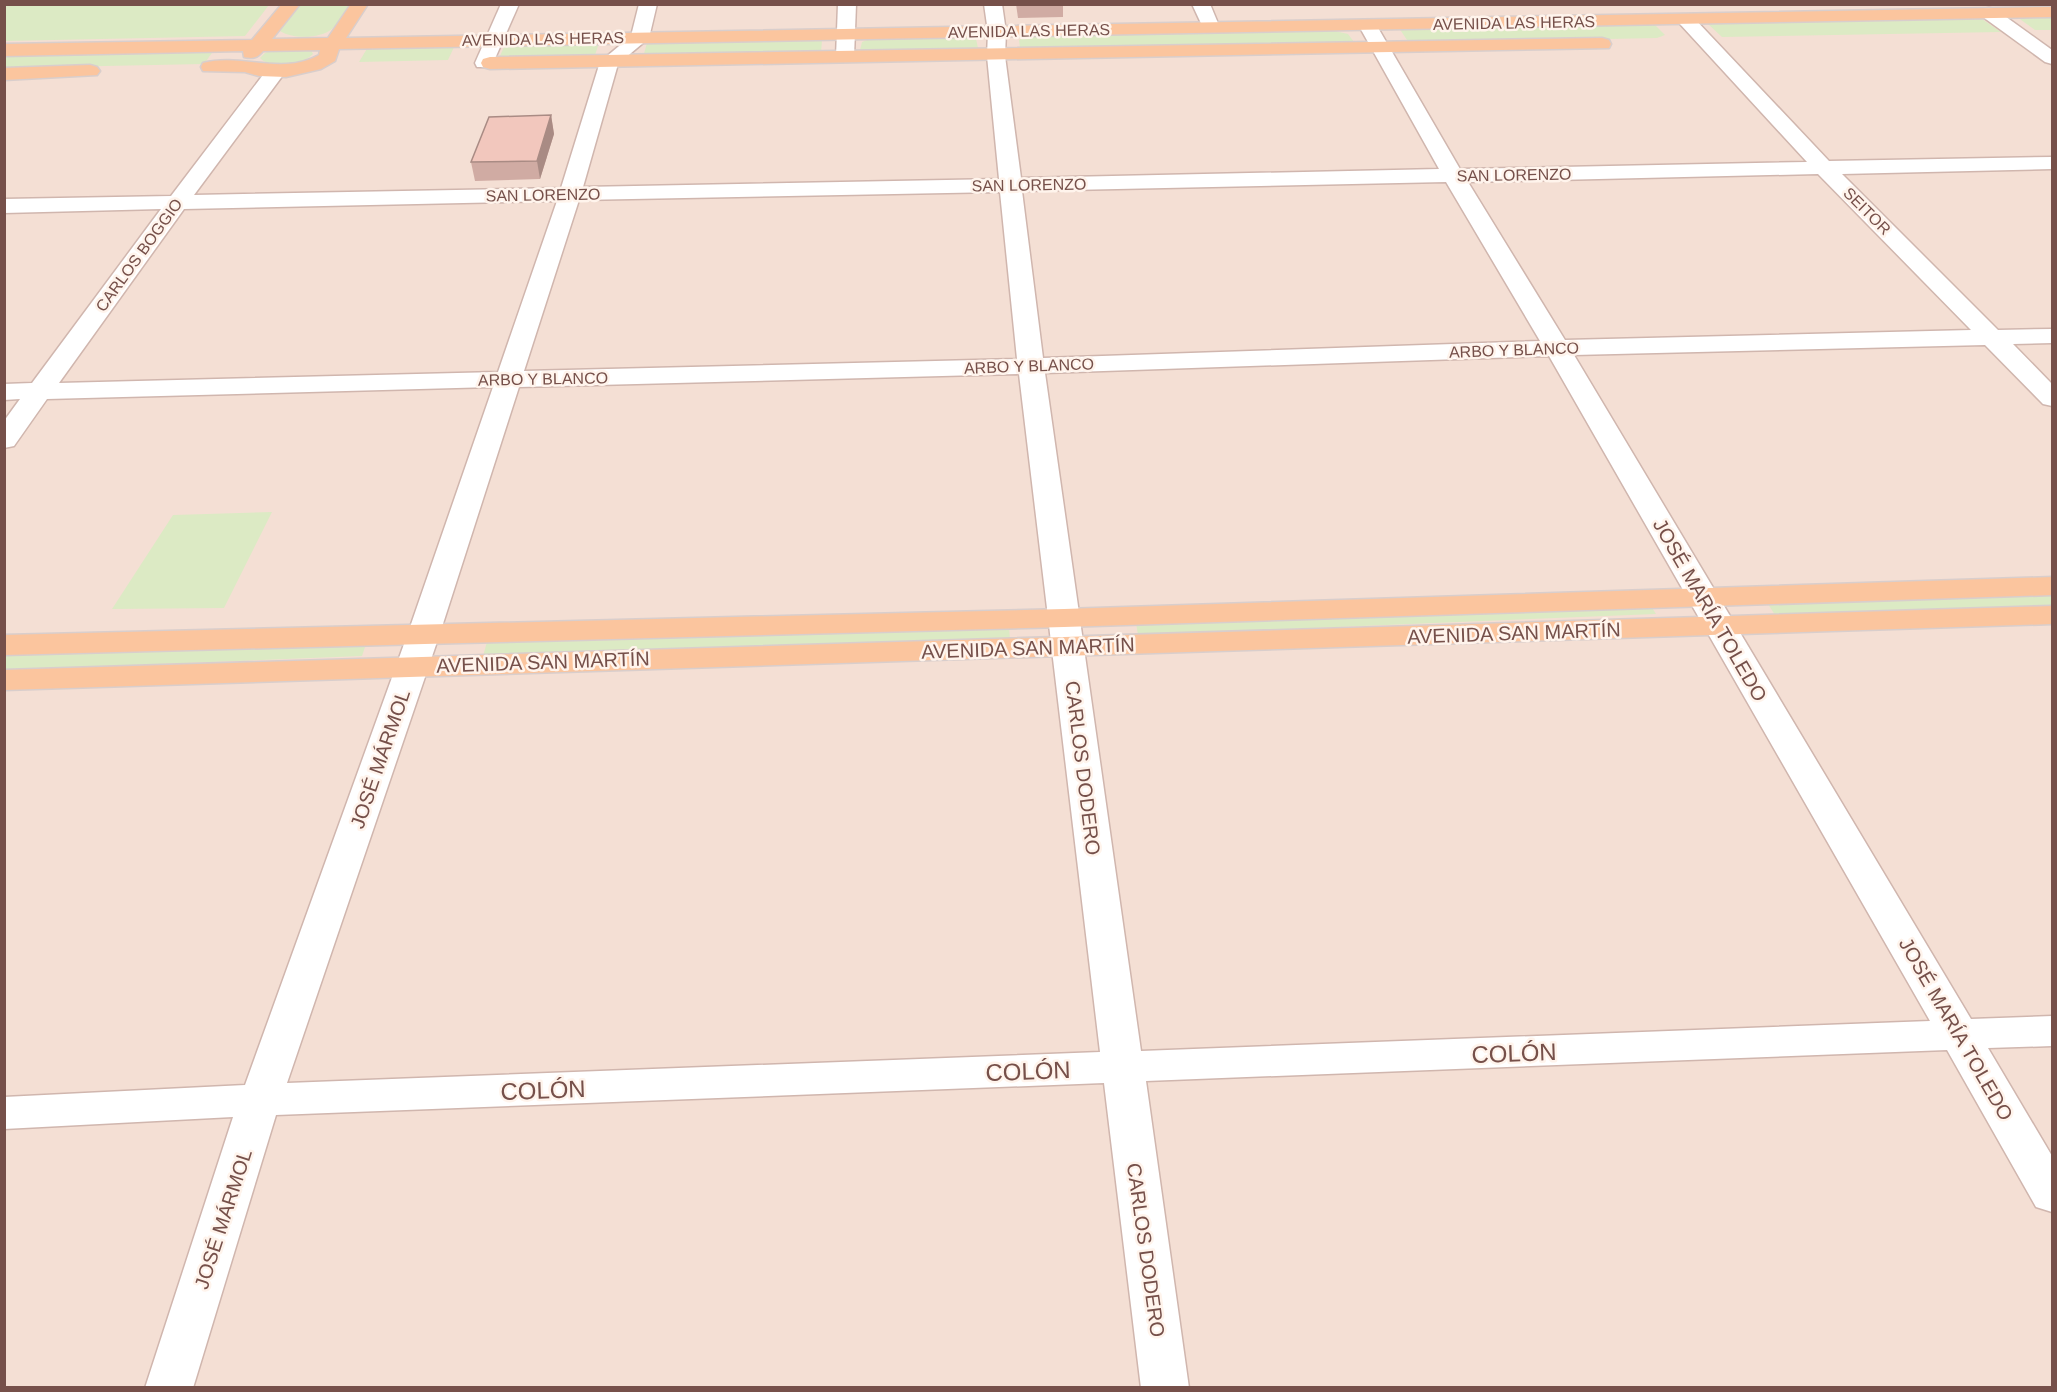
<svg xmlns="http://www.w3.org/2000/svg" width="2057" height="1392" font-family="Helvetica,sans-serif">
  <rect width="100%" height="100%" fill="#fcefe6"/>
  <!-- residential -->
  <rect fill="#f4dfd4" x="5" y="5" width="2047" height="1382"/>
  <!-- green -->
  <g fill="#dceac4">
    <path d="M4,5L5,4L269,5L245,36L5,41Z"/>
    <path d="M301,5V4L349,5C343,12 339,22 332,29C320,39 292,39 280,31Z"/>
    <path d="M2017,17H2052V30H2035Z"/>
    <path d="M1982,19L2001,32L1722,37L1708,24Z"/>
    <path d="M1637,23L1655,25L1665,35L1657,38L1409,43L1399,28Z"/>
    <path d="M1330,30L1348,34L1354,42L1020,48L1019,40L1030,35Z"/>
    <path d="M966,36L976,39L978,48L967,52L873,53L860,50L862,42L872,38Z"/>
    <path d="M822,39L821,54L643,57L647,43Z"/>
    <path d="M599,43L594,58L498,60L505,45Z"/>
    <path d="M455,45L448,60L359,62L368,47Z"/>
    <path d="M275,49L311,50L313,54C303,65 271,70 260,58L265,53Z"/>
    <path d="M214,50L204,64L5,68L4,55Z"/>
    <path d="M272,512L224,608L112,609L173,515Z"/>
    <path d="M2052,595V606L1775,615L1768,604Z"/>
    <path d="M1649,603L1656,614L1138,635L1136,623Z"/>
    <path d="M1009,627L1010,640L483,656L487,642Z"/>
    <path d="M367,641L362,656L5,670L4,656Z"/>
  </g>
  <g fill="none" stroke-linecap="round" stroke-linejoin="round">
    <!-- minor casing -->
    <g stroke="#d0b6ae" stroke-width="3">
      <g id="minor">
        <path d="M501,4H519L493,63L491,67H477L475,63Z"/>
        <path d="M639,4H657L649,38L618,64L583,187L999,179L987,56L988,32L984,4H1002L1006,32L1005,56L1021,178L1439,169L1359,26L1362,22H1374L1377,26L1460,169L1807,162L1680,24L1677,20L1680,16H1692L1829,161L2052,157V169L1842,174L1998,330L2052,329V343L2013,344L2052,384V406L2043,404L1985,345L1574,355L1971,1019L2052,1016V1046L1988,1048L2052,1156V1212L2036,1207L1947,1050L1146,1081L1189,1388H1141L1104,1083L276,1115L193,1388H145L233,1117L4,1129V1097L245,1085L408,633L493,387L47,399L14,446L4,448V421L20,399L4,400V384L32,383L161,209L4,213V199L171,196L269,67H283L286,71L194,195L561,188L600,62L631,36ZM1818,174L1971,330L1565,340L1468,182ZM1446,182L1540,341L1043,358L1022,191ZM1000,192L1017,359L524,371L579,200ZM557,201L498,372L59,383L184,209ZM1549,356L1930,1021L1141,1051L1045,373ZM1019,374L1100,1052L287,1083L440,633L519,387Z"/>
        <path d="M838,4H856L854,57L852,61H838L836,57Z"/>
        <path d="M1192,4H1210L1220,28L1217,32H1205Z"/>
        <path d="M1989,8L1995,9L2052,50V64L2045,62L1983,17L1980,13L1983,9Z"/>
      </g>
    </g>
    <!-- major casing -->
    <g stroke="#d9cecc" stroke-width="3">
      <g id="major">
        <path d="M282,4H300L272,39L328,38L351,4H368L346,38L2052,7V17L339,49L335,61L321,69L286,77L259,76L245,72L203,71L201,67L203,63C243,53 281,76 319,55L320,50L263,51C257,58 253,59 244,57L243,51L4,56V44L252,40Z"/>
        <path d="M1602,38L1609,40L1611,44L1609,48L490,69L483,67L481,63L483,59L490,57Z"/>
        <path d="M90,65L97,67L100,71L97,75L4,80V68Z"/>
        <path d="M2052,577V595L1064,627L4,655V635L1064,609Z"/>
        <path d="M2052,606V624L4,690V670Z"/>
      </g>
    </g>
    <!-- minor -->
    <use href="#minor" fill="#fff" fill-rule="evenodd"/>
    <!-- major -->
    <use href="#major" fill="#fbc59e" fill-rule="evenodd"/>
  </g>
  <!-- wall -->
  <g fill="#d0aba3">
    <path d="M1016,4H1063V17L1018,18Z"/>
    <path d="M551,115L554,134L540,179L475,181L471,162Z"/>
  </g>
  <!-- shaded-wall -->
  <path fill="#a98b84" d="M551,115L554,134L540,179L537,161Z"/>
  <!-- building -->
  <path fill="#f2c7bd" stroke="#a98b84" stroke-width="1.5" d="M551,115L537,161L471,162L489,117Z"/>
  <g text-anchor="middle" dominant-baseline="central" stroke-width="5" stroke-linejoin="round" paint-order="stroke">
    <!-- far-street labels -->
    <g font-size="16" fill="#76504a" stroke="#fff4ec">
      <text transform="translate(1514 23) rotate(-1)">AVENIDA LAS HERAS</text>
      <text transform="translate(1029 31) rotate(-1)">AVENIDA LAS HERAS</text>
      <text transform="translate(543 39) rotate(-1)">AVENIDA LAS HERAS</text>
      <text transform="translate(1514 175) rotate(-1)">SAN LORENZO</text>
      <text transform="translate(1029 185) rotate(-1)">SAN LORENZO</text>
      <text transform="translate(543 195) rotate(-1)">SAN LORENZO</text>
      <text transform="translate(1867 211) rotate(45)">SEITOR</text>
      <text transform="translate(139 255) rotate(-54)">CARLOS BOGGIO</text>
      <text transform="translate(1514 350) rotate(-2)">ARBO Y BLANCO</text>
      <text transform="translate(1029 366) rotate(-2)">ARBO Y BLANCO</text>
      <text transform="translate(543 379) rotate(-1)">ARBO Y BLANCO</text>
    </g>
    <!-- street labels -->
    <g font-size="20" fill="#76504a" stroke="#fff4ec">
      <text transform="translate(1710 610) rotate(60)">JOSÉ MARÍA TOLEDO</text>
      <text transform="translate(1514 633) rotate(-2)">AVENIDA SAN MARTÍN</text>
      <text transform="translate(1028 648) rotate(-2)">AVENIDA SAN MARTÍN</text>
      <text transform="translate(543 662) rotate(-2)">AVENIDA SAN MARTÍN</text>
      <text transform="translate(380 759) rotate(-71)">JOSÉ MÁRMOL</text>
      <text transform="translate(1083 768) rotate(83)">CARLOS DODERO</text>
      <text transform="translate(1956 1029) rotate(60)">JOSÉ MARÍA TOLEDO</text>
      <text transform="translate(223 1219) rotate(-72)">JOSÉ MÁRMOL</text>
      <text transform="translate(1146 1250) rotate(82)">CARLOS DODERO</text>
    </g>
    <!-- near-street labels -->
    <g font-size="24" fill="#76504a" stroke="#fff4ec">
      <text transform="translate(1514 1053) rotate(-2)">COLÓN</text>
      <text transform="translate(1028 1071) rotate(-2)">COLÓN</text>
      <text transform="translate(543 1090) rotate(-2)">COLÓN</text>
    </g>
  </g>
  <!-- border -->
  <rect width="2057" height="1392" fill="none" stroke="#76504a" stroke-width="12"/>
</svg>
